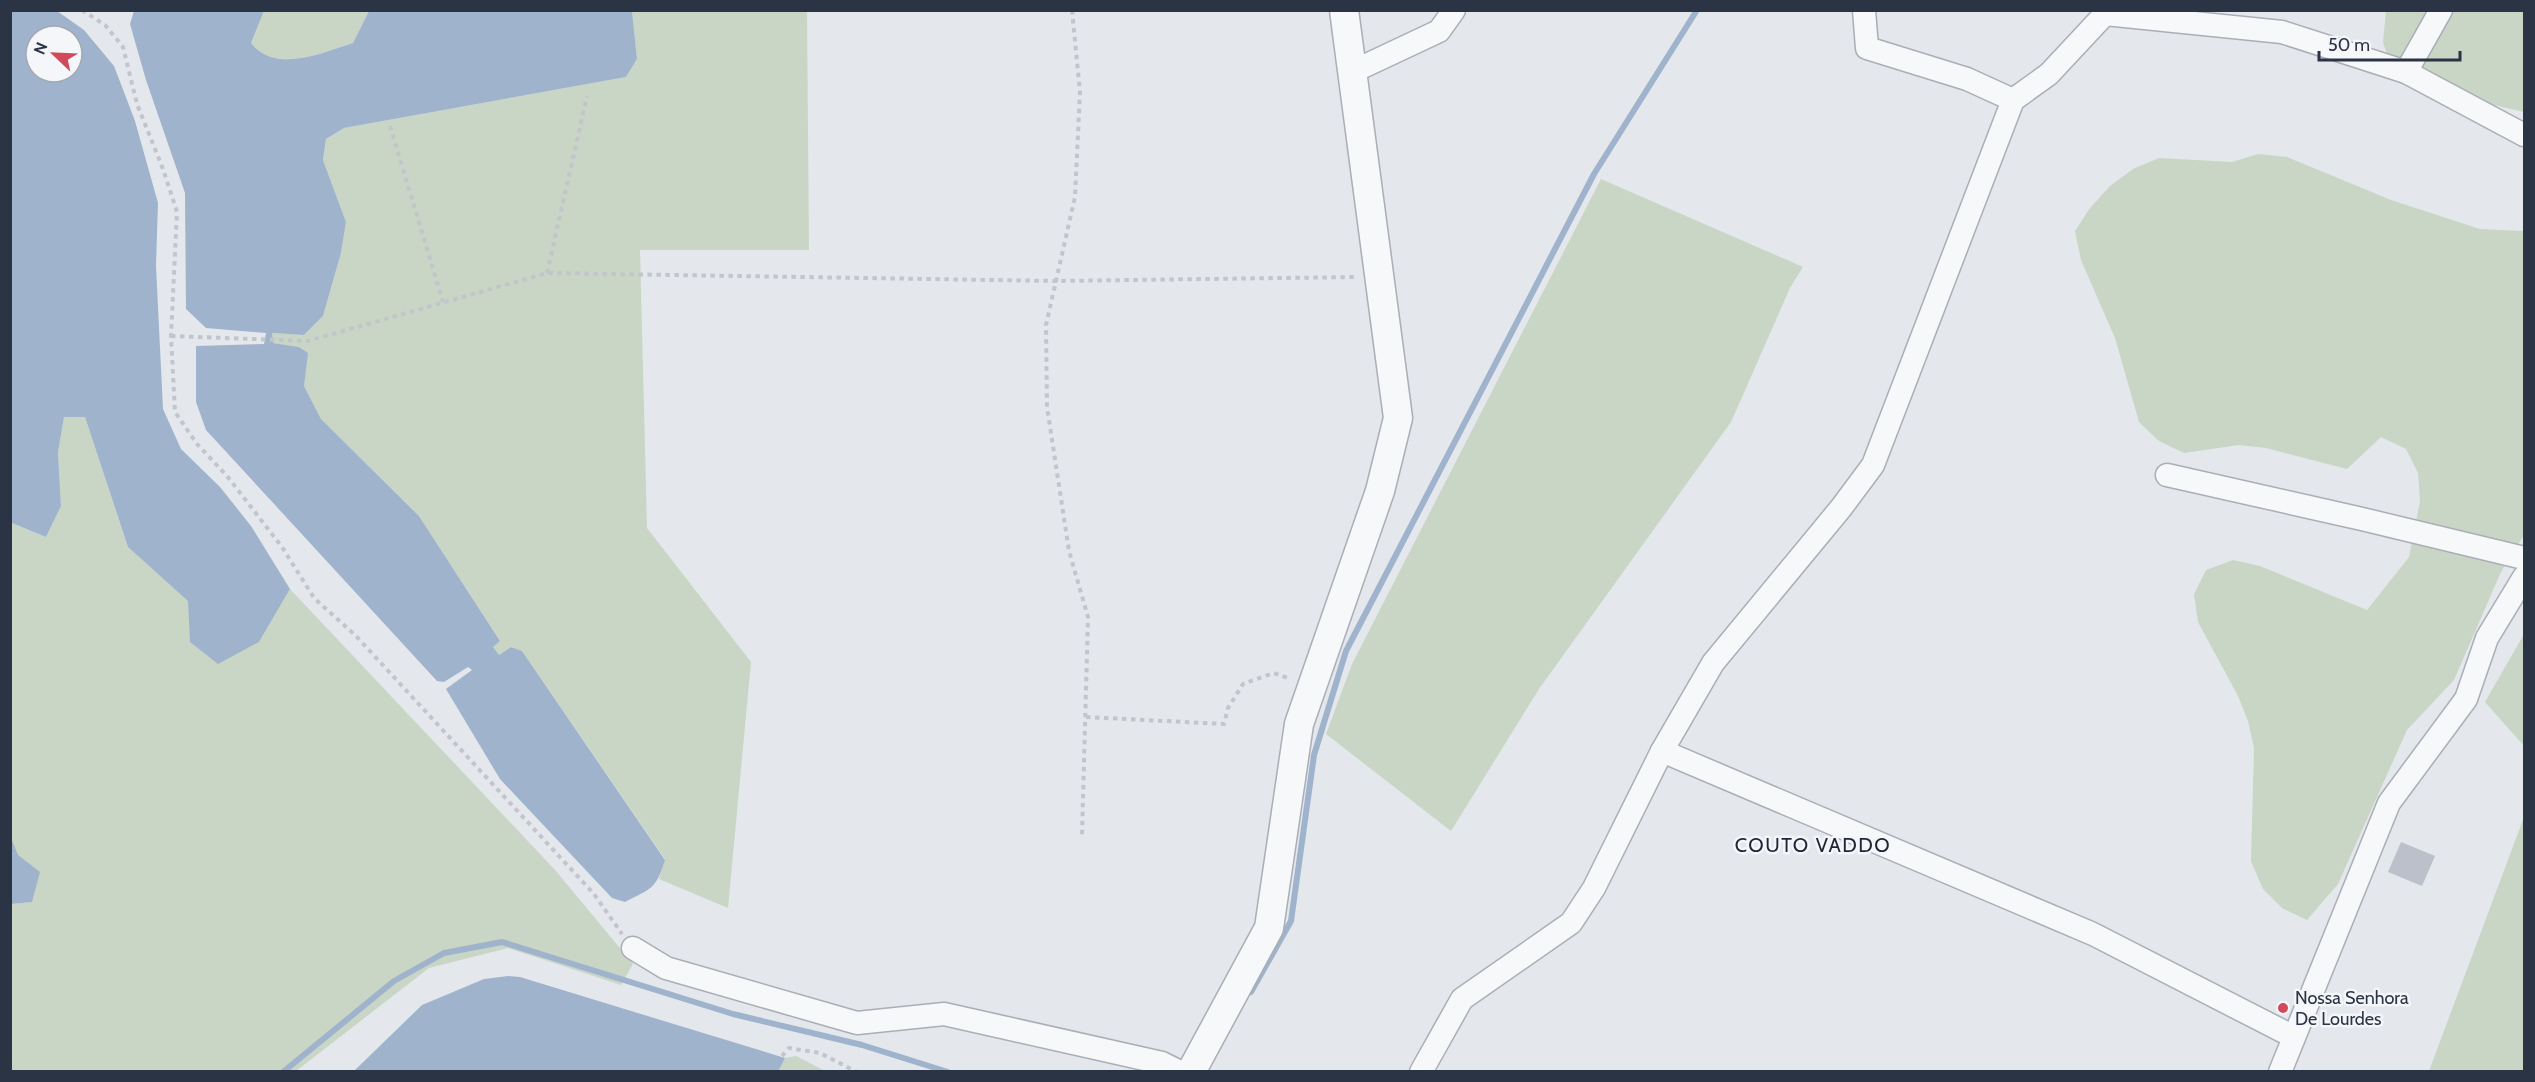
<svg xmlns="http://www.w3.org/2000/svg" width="2535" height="1082" font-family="Cabin,sans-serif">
  <rect width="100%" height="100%" fill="#e4e7ec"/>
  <!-- green -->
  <g fill="#c9d6c5">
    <path d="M264,11H369L353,43C321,53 276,74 251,43Z"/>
    <path d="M632,11H807L809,250H640L647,528L751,662L728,908L659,879L665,859L522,651L511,647L499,655L492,647L500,641L419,516L321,419L304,386L307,353L299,347L272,343V333L304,335L323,316L341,253L346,222L323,160L326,139L344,128L626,77L637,59Z"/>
    <path d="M2386,11H2524V112L2494,105L2466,102L2392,69L2383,42Z"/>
    <path d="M2258,154L2287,157L2391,200L2480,229L2524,231V535L2501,572L2454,680L2407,730L2338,884L2307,920L2282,908L2263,889L2251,861L2254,748L2248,721L2238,696L2198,622L2194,594L2206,570L2233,560L2260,566L2367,610L2409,557L2420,501L2418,473L2406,449L2381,437L2347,469L2266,448L2239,445L2184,453L2159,441L2139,422L2115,338L2081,260L2075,231L2090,208L2110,186L2133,169L2159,158L2232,162Z"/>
    <path d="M1601,179L1803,267L1790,288L1731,422L1539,689L1451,831L1326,734L1352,664Z"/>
    <path d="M64,416L85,417L128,547L189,601L259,642L290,589L556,871L633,964L621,985L508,948L429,968L296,1071H11V904L31,902L11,838L10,518L12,523L46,537L61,506L58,452Z"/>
    <path d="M2524,634V746L2485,702Z"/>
    <path d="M2524,817V1071H2429Z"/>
    <path d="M796,1056L825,1071L778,1072L785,1058Z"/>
  </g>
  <!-- water -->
  <g fill="#9fb4cc" fill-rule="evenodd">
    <path d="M11,10L57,11L84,30L114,66L135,121L158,203L156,266L163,409L181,449L220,487L251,526L290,589L259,642L218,664L190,642L188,601L128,547L85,417H64L58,452L61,506L46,537L12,523L11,518ZM36,36H72V72H36Z"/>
    <path d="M134,11H264L251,43C276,74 321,53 353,43L369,11H632L637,59L626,77L344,128L326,139L323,160L346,222L341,253L323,316L304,335L272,333L273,343L299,347L308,353L304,386L321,419L419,516L500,641L493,647L499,655L511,647L522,651L665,860C656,889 652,888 625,902L612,898L500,779L446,689L472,670L468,667L444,682L437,681L206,430L196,402V346L264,344L266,333L206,328L186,309L185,193L146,80L130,24Z"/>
    <path d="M11,838L18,855L40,872L32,902L11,904Z"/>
    <path d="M508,976L520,977L785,1058L778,1072L354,1071L422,1005L484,979Z"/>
  </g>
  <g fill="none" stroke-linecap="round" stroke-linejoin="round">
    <!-- stream -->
    <g stroke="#9fb4cc" stroke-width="6">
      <path d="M1251,992L1291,921L1314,755L1346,651L1594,174L1697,10"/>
      <path d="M283,1072L394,981L444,953L502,942L733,1014L862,1045L948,1072"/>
    </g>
  </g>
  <!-- building -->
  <path fill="#bbc0ca" d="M2401,842L2435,856L2422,886L2388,872Z"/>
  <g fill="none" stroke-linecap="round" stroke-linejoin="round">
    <!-- minor casing -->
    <g stroke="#a9aeb7" stroke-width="25">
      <g id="minor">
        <path d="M1864,10L1867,48L1967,79L2013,100"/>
        <path d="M1354,71L1439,31L1454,10"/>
        <path d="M2406,72L2441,10"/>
        <path d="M2167,475L2362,519L2524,558"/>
        <path d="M1662,751L2093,934L2294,1037"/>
        <path d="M633,948L666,968L857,1023L944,1014L1162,1063L1180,1072"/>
        <path d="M1421,1072L1462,999L1571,923L1594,888L1662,751L1713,663L1841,508L1873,465L2013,100L2049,74L2105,14L2282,32L2406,72L2524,135"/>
        <path d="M2280,1072L2389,803L2466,699L2487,638L2524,577"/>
      </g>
    </g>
    <!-- tertiary casing -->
    <g stroke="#a9aeb7" stroke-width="31">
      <path id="tertiary" d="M1191,1072L1269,928L1299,724L1380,491L1398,418L1344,10"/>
    </g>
    <!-- path -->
    <g stroke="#c2c5cb" stroke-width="4" stroke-dasharray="4.5 4.5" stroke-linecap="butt">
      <path d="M82,10L105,25L123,47L137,104L163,169L177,212L171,336L175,412L197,444L227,476L282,547L314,598L356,636L594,894L622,934"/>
      <path d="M1072,10L1080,92L1075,197L1046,325L1047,407L1069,551L1088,617L1082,835"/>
      <path d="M390,126L443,302"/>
      <path d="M547,273L587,96"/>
      <path d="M171,336L308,341L547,273L1056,281L1356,277"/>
      <path d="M1086,717L1224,724L1228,708L1243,684L1274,673L1291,679"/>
      <path d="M782,1056L789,1048L820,1053L857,1072"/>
    </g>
    <!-- minor -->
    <use href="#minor" stroke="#f7f8fa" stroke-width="22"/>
    <!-- tertiary -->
    <use href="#tertiary" stroke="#f7f8fa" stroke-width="28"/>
  </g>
  <!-- markers -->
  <circle fill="#d1495b" stroke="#f4f6f9" stroke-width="2" cx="2283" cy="1008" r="6"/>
  <g text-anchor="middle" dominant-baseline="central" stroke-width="5" stroke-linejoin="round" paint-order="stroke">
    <!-- poi labels -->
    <g font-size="18" fill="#2b3445" stroke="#f4f6f9" text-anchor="start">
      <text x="2295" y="998">Nossa Senhora<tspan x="2295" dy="21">De Lourdes</tspan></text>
    </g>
    <!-- neighbourhood labels -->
    <g font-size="20" letter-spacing="1.5" fill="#1d2536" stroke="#f4f6f9">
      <text x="1813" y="845">COUTO VADDO</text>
    </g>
  </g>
  <!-- border -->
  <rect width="2535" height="1082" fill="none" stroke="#2b3445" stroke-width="24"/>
  <!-- north arrow -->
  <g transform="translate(54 54) rotate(293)"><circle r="28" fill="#f4f6f9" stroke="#a4a8b1" stroke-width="1.5"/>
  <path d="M0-4.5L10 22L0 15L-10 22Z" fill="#d1495b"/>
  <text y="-9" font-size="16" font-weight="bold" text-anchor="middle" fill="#2b3445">N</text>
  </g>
  <!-- scale -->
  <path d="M2319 51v9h141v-9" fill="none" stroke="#2b3445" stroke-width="3"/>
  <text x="2328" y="51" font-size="18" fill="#2b3445" stroke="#f4f6f9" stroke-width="4.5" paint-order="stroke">50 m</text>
</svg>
